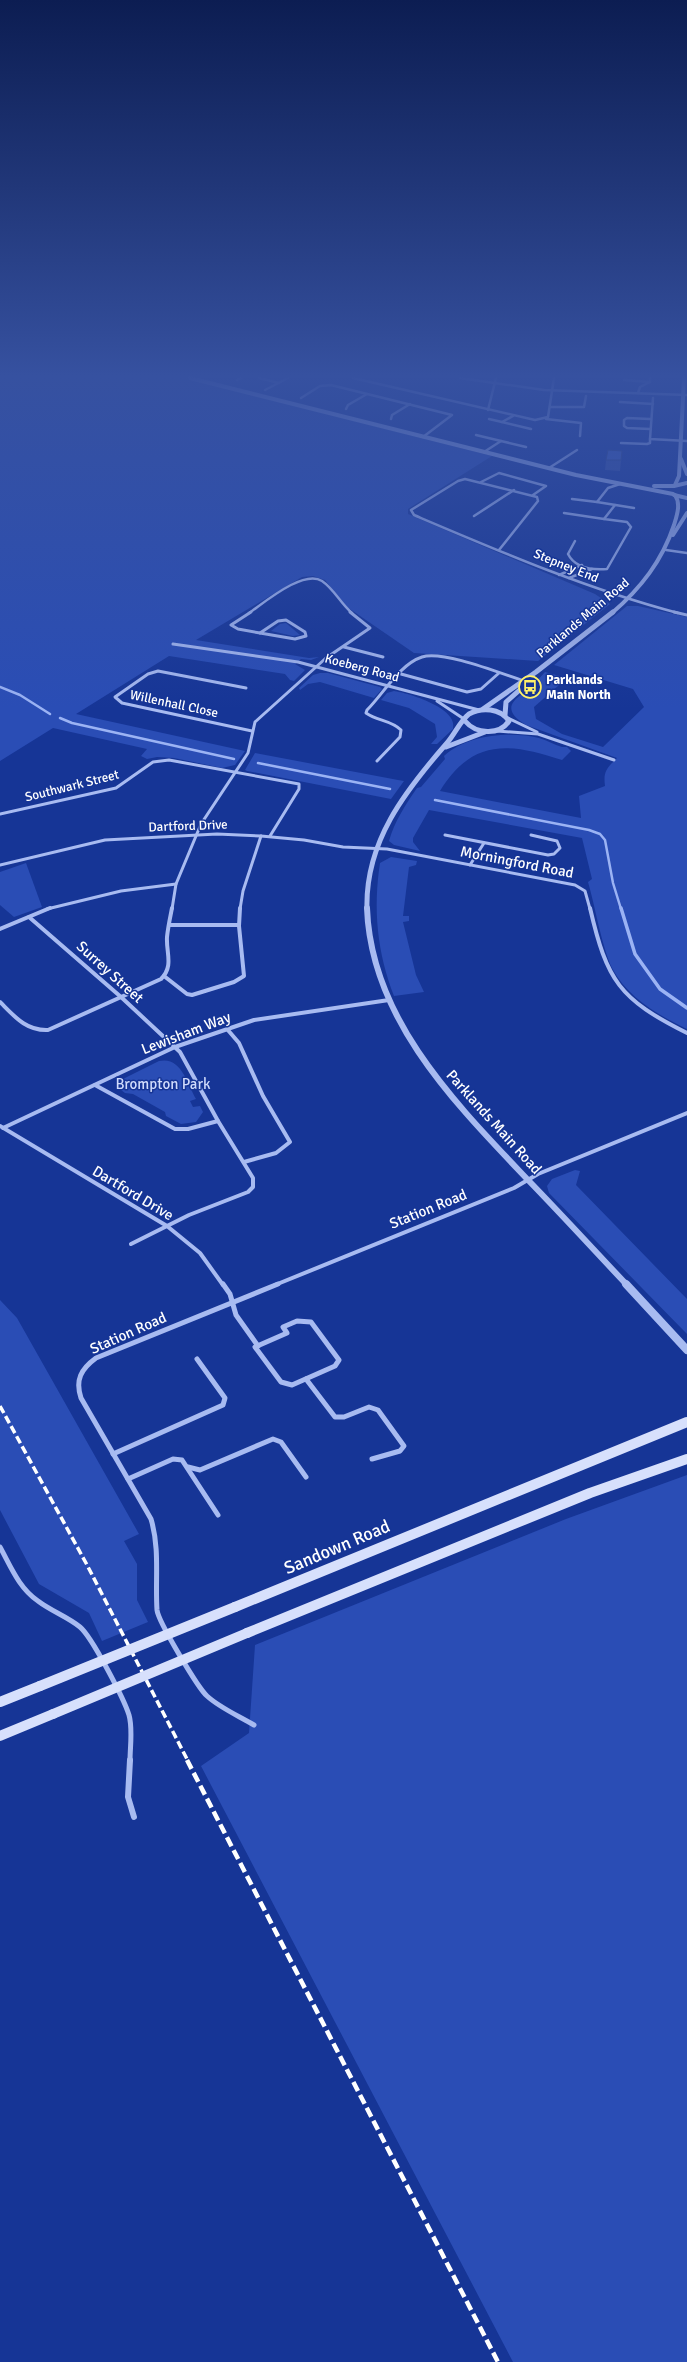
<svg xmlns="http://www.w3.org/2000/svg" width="687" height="2362" font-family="Signika,sans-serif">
  <rect width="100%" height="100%" fill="#163596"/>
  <!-- green -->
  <g fill="#2a4db5">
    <path d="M0,378H185L492,456L408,509V514L595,594L610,604L538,661L414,653L347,607L325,580L313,576L302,577L196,640L309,658L319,657L311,660L301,659L295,664L305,670L294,681L290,680L285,674L169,656L76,714L245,751L235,765L222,768L174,758L157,757L147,759L141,756L147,749L53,728L0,761Z"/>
    <path d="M627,606H638L687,617V1029C658,1015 628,998 612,968C602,947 595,906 588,882L592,879L582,838L429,810L413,838V842L420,851L394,845L389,841C394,822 406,804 417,788L421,787L445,759L444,756C467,735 508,731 539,738C547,740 554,745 562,747H567L571,751L562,760C508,742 472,739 440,791L581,818L579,796L605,786C603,771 607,768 617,758L526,725C494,706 522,695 537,684L535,683L545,672L567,678L534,707L536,719L562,734L603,747L644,707L633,689L554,665Z"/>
    <path d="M286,623L300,635L293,636L271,631L280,624Z"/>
    <path d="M320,673H328L380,687L382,689L374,698L320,682L308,684L300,690L299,688L313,675Z"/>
    <path d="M394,691C408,693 459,708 453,729L437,744H431L437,737L435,724L409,708L381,700L387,693Z"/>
    <path d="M255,753L398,780L404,781L391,799L247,771L245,770Z"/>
    <path d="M391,857L417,861L416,865L409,867L403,916H409V921L403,922L416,975L424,992L394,996C377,952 373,909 380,863Z"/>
    <path d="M26,863L42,907L14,917L0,905V872Z"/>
    <path d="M159,1061C181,1056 187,1083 196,1099L190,1101L193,1107L200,1106L203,1112L196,1122L181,1124L166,1116L165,1112L133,1094L125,1093L117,1087L119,1081Z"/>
    <path d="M575,1170L580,1171L576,1185L687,1299V1334L549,1193L547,1186L552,1179Z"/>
    <path d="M0,1300L17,1318L139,1534L124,1541L137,1564V1600L148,1622L102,1641L89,1613L39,1584L0,1510Z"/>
    <path d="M687,1475V2362H513L201,1766L249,1733L255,1645L566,1519Z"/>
  </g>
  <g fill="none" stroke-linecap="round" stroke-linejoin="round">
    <!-- stream-far1 -->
    <g stroke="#9bb3f4" stroke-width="2.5">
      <path d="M0,687L20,695L50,714"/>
      <path d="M60,718L72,723L234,759"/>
      <path d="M258,763L390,789"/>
      <path d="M435,800L589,830L600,834L605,840L613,883L621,909"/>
    </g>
    <!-- stream -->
    <path stroke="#9bb3f4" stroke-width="3.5" d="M621,908L635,954L660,989L687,1008"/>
    <!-- minor-far4 -->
    <g stroke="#a8bbf1" stroke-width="2.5">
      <path d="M259,378L279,383"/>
      <path d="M353,378L535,420L548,417L554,378"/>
      <path d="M460,378L544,390L687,395"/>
      <path d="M237,380L241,378"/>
      <path d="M624,380L650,382"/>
      <path d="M265,390L288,378"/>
      <path d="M638,393L640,387L650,382V378"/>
      <path d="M301,398L320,386L331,385L452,415L423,437"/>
      <path d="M653,398L650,439L687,441"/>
      <path d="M620,402L653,404"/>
      <path d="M550,407H584L586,396"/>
      <path d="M346,409L348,405L367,394"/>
      <path d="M488,410L496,378"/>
      <path d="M513,416L502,422L531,429"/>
      <path d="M391,419L392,415L410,404"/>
      <path d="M489,419L502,422"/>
      <path d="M546,419L581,423L580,436"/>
      <path d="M650,419L627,418L624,420V426L627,428L650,429"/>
      <path d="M476,435L501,441"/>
      <path d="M621,443L647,444L650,443V439"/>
      <path d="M484,452L501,441L526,447"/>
      <path d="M549,468L577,450"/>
      <path d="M481,482L499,473L546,486L533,495"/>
      <path d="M572,499L597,502L608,488L620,484"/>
      <path d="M597,502L634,508"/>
      <path d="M564,513L604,519"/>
      <path d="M474,516L514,490"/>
      <path d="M575,541L568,554C575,568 593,570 607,569L631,527L627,522L604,519L615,505"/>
      <path d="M499,550L538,501L537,497L465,479L458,481L411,510L414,515C501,552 587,589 678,613"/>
      <path d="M666,550L687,553"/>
      <path d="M559,575L582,565"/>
      <path d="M569,578L592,569"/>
      <path d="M249,613C265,602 304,569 322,581C334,589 341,604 352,613"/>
    </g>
    <!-- minor-far3 -->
    <g stroke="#a8bbf1" stroke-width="3">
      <path d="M251,612L231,625L238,629L260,633"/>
      <path d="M674,612L687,615"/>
      <path d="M286,620L305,632L306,636L295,639L260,633L278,621Z"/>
      <path d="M173,644L298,662L479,710"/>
      <path d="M344,647L383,657"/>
      <path d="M401,674L467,692L481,689L499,673"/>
      <path d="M246,688L158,671L148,674L115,697L122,703L252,731"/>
      <path d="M437,701L464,719"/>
      <path d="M508,718L537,732"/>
      <path d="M497,731L538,734L614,760"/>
      <path d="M377,761L400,737L401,730C391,720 377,721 366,713L367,710C383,694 400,664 422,657C443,650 502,674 524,681"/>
      <path d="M0,814L116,788L153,762L169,760L299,784V789L270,836"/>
      <path d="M445,835L548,855L554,854L560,848L557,841L531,835"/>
      <path d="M0,865L105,840L217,834L261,836L304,840L343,847L387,849L575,885L585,891L590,909"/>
      <path d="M470,865L484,843"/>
      <path d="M47,909L121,891L176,884"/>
      <path d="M172,909L176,884L201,824L248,753L255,722L326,658L370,628L350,612"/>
      <path d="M240,909L243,891L261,836"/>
    </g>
    <!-- minor-far2 -->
    <g stroke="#a8bbf1" stroke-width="4">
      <path d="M590,908C607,981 619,999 687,1033"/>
      <path d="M29,917L121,997L180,1052L218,1121L253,1178V1187L248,1192L189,1215L131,1244"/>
      <path d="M169,925H239"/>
      <path d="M0,929L50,908"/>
      <path d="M164,976L187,994L192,995L234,982L244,976L239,926L240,908"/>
      <path d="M0,1002C14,1016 26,1031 48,1030L161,979C174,966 166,953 167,937C168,927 170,918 172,908"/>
      <path d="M227,1029L239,1043L263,1096L290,1142L276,1153L244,1162"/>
      <path d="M95,1085L175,1129H188L218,1121"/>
      <path d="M0,1126L167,1226L200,1253L223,1285"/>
      <path d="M3,1128L175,1047L254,1020L389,1000"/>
      <path d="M275,1285L514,1188L538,1174L687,1113"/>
    </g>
    <!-- minor-far1 -->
    <g stroke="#a8bbf1" stroke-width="5">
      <path d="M223,1284L230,1294L236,1315L258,1346"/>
      <path d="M297,1321L311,1322L339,1360L335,1366L292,1385L281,1382L255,1347L287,1333L283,1327Z"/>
      <path d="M306,1379L335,1417H344L369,1407L378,1410L404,1446L400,1451L372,1459"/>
      <path d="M113,1454L223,1405L225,1398L197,1359"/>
      <path d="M188,1467L200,1470L273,1439L281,1442L306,1477"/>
      <path d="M128,1479L173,1459L182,1460L218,1515"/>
      <path d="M0,1547C11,1567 19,1588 38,1601C51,1611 68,1617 80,1627C92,1637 124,1699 129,1715C133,1729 130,1746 130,1761"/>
      <path d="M254,1725C239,1716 220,1708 207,1696C198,1688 158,1621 157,1610C155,1579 160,1549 151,1519L81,1398C75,1380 81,1369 96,1358L278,1284"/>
    </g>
    <!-- minor -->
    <path stroke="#a8bbf1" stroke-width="6" d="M130,1760L128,1797L134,1817"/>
    <!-- tertiary-far3 -->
    <g stroke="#a8bbf1" stroke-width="4">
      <path d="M190,378L576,475L673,494"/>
      <path d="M681,459L687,474"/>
      <path d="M675,485L679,476L684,378"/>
      <path d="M654,486H673"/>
      <path d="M674,486L687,483"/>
      <path d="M674,495L687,498"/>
      <path d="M673,535L687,513"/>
      <path d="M612,613C641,588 662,561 674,525C677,515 681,504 675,495"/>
    </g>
    <!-- tertiary-far2 -->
    <g stroke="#a8bbf1" stroke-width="5">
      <path d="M483,709L536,672L613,612"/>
      <path d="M505,715L506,702L523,687"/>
      <path d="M446,747L485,732"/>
      <path d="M367,909C365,842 405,791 447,743C455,734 460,721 469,714C482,707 500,708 509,721C499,736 476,734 465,721"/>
    </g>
    <!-- tertiary-far1 -->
    <path stroke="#a8bbf1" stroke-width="6" d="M367,908C371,1020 457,1105 529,1181C562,1215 594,1250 627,1285"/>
    <!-- tertiary -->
    <path stroke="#a8bbf1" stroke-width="8" d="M626,1284L687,1350"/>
    <!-- secondary -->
    <g stroke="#d7e0fc" stroke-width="10">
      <path d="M235,1607L687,1422"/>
      <path d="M247,1633L590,1493L687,1459"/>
      <path d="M0,1702L40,1686"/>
      <path d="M0,1736L53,1714"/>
    </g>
    <!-- rail-far1 -->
    <path stroke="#fff" stroke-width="3.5" stroke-dasharray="8 3.5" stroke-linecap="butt" d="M0,1406L86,1563L188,1761"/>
    <!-- rail -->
    <path stroke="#fff" stroke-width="4.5" stroke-dasharray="10 4.5" stroke-linecap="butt" d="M187,1760L498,2362"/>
    <!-- secondary-bridge -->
    <g stroke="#d7e0fc" stroke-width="10">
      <path d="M40,1686L235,1607"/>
      <path d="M53,1714L247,1633"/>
    </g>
  </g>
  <!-- wall -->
  <path fill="#334ea2" d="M622,451L620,471L605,470L606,460Z"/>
  <!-- building -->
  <path fill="#3b5bbc" stroke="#294084" d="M608,450L622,451L621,460H606Z"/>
  <!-- sky -->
  <linearGradient id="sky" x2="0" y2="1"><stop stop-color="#0c1d52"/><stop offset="0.53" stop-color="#3651a0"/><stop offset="1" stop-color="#3651a0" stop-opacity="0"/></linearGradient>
  <rect width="687" height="709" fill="url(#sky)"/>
  <!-- icons -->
  <defs>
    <g id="bus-ring" transform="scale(1.15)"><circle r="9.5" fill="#163596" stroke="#fff169" stroke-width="1.5"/><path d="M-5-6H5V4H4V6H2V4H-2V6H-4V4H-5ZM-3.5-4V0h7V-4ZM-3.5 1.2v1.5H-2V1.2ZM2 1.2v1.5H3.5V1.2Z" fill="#fff169"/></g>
  </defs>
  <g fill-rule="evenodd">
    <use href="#bus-ring" x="530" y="687"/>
  </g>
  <g text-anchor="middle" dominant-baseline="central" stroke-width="3" stroke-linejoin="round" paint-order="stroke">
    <!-- far-street labels -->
    <g font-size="13" fill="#fff" stroke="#163596">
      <text transform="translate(566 566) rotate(22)">Stepney End</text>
      <text transform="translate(583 618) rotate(-40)">Parklands Main Road</text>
      <text transform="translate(362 668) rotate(15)">Koeberg Road</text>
      <text transform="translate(174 704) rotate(12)">Willenhall Close</text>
      <text transform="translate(72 786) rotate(-14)">Southwark Street</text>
      <text transform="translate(188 826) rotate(-2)">Dartford Drive</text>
    </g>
    <!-- far-poi labels -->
    <g font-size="13" font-weight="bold" fill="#fff" stroke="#163596" text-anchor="start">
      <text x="546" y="680">Parklands<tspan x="546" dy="15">Main North</tspan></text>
    </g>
    <!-- street labels -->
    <g font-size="15" fill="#fff" stroke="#163596">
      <text transform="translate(517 862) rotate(11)">Morningford Road</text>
      <text transform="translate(110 972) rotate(42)">Surrey Street</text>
      <text transform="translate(186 1033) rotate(-21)">Lewisham Way</text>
      <text transform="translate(494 1122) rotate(48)">Parklands Main Road</text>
      <text transform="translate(133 1193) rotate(31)">Dartford Drive</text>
      <text transform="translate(428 1209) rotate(-22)">Station Road</text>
      <text transform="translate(128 1333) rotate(-24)">Station Road</text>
    </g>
    <!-- park labels -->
    <g font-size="15" fill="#d0dbfc" stroke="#163596">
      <text x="163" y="1084">Brompton Park</text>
    </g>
    <!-- near-street labels -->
    <g font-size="18" fill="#fff" stroke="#163596">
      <text transform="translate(337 1547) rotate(-23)">Sandown Road</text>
    </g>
  </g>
</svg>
